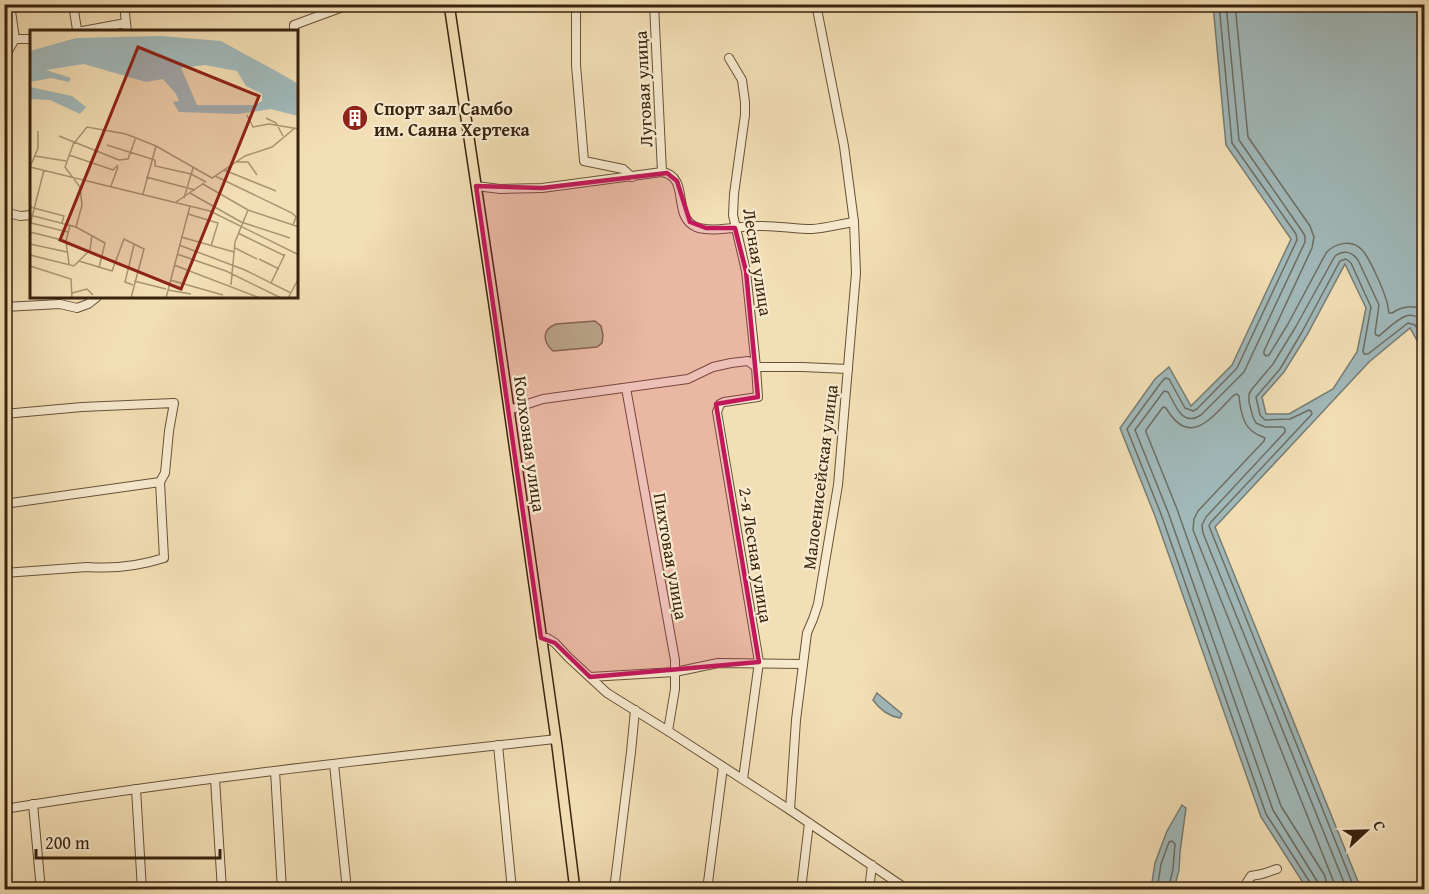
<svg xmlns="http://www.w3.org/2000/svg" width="1429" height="894" font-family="'Gentium Book Plus',serif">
  <rect width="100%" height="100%" fill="#f3dfb5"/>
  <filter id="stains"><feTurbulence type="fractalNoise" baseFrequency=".00333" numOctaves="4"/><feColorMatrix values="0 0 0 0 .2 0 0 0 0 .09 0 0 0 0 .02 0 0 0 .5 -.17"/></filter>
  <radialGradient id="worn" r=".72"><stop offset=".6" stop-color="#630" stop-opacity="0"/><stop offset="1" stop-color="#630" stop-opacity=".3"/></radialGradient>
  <!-- green -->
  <path fill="#b6c391" stroke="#777350" stroke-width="1.5" d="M595,321L601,326L603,335L602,343L597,347L553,351C543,342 541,330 556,324Z"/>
  <!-- water -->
  <g fill="#a1b9ba" stroke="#777d75" stroke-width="1.5" fill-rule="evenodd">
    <path d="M1213,5H1424V353L1410,328L1369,362L1215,527L1361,889H1307L1261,817L1155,516L1120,428L1155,379L1169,367L1191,406L1232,365L1291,239L1226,145ZM1345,264L1366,308L1357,352L1333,389L1289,414H1266L1262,397L1284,372L1307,335Z"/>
    <path d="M877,693L902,714L900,718C888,716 880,710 873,700Z"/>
    <path d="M1182,805L1186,808L1180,852L1179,870L1174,889H1151L1155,863L1167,831Z"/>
  </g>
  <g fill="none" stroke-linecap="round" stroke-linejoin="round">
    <!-- shore -->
    <g stroke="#6c6e64" stroke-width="1.5">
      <path d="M1219,4L1232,143L1296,234L1297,240L1237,368L1197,409L1193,411L1185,408L1169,379L1165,378L1160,384L1127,429L1161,514L1266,814L1311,884V890"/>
      <path d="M1226,4L1239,140L1302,231L1305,236V242L1244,372L1201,415C1182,427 1176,406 1168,392L1164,391L1135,430L1168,512L1273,810L1317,881L1319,890"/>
      <path d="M1235,4L1248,137L1310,226L1314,237L1312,248L1264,351V354L1266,356L1269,355L1288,324L1326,253C1336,242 1353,239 1363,251C1370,259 1383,289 1386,299C1388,303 1388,309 1389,313H1392C1403,306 1413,304 1424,311"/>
      <path d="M1157,890L1161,864L1169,842L1172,841L1175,844L1173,869L1168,890"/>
      <path d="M1328,890L1325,876L1281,806L1177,509L1146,432V430L1163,407L1166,408C1190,449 1212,417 1234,395L1237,394L1239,396C1240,407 1242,423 1251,430C1255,434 1260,436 1265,438L1264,441L1198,511L1194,519L1193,530L1337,890"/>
      <path d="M1347,890L1203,533L1202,525L1206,517L1285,432V429L1283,427H1265L1256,423L1253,417L1249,402V394L1252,389L1273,364L1295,328L1335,256C1343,250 1352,251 1358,260L1379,305L1375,333L1376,335L1379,336C1393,325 1411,302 1424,325"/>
      <path d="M1355,890L1209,526L1211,522L1312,414L1311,411L1309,410L1290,419L1265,420L1260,415L1256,397L1280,369L1302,332L1340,261L1346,259L1351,263L1371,307L1363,351L1364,354H1368L1408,323L1415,325L1424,341"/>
    </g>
    <!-- minor casing -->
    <g stroke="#675238" stroke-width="10">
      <g id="minor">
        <path d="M10,4L15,39"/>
        <path d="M73,4L77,30"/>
        <path d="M124,4L127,32"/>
        <path d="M576,4V65L584,161L623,169L632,177"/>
        <path d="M654,4L662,172"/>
        <path d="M816,4L844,146L854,222L856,273L838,485L818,604L813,619L807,633L796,720L790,810L908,890"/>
        <path d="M77,32L126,23"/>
        <path d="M294,32V25L351,4"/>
        <path d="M4,58L15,39H32"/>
        <path d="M729,58L742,80L745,102V115L734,194L733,215L746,271L756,367L758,397L724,402L720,404L717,412L759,662L743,779"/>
        <path d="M476,186L500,189L542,188L662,172C691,177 671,216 696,227C711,233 741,226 756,226C775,225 794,229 812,229C826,228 840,224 854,222"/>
        <path d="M4,212L20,216L32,215"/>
        <path d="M4,307L60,304L77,308L88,304L97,297"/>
        <path d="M626,388L675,660V689L668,731"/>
        <path d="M509,410L543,399L688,379L713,367L731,363L748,361L756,367H802L848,369"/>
        <path d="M4,414L82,407L174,403L169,431L165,473L160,482L164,558C139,566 113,569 87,567L4,573"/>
        <path d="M4,504L160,482"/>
        <path d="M541,638H547L555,643L568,657L607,693L668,731L790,810"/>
        <path d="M590,677L675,672L718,663L803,664"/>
        <path d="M498,745L512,890"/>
        <path d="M334,764L347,890"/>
        <path d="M275,771L282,890"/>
        <path d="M215,779L222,890"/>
        <path d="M136,789L142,890"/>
        <path d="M33,804L41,890"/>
        <path d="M4,809C187,779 372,759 556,739"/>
        <path d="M614,890L631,752L635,710"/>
        <path d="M707,890L723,767"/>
        <path d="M801,890L809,823"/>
        <path d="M869,890L872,865"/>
        <path d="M1242,890L1251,876L1262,874L1277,869"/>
      </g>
    </g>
    <!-- major casing -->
    <g stroke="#38230e" stroke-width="12">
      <path id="major" d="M449,4L497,325L557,746L575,890"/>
    </g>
    <!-- minor -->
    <use href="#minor" stroke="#f7eacf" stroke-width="8"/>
    <!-- major -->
    <use href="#major" stroke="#f3dfb5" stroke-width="9"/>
  </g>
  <!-- marked area -->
  <path fill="#c2185b" fill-opacity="0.2" stroke="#c2185b" stroke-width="4.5" stroke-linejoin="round" d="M667,173L677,181L690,222L706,228H735L746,271L758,397L716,404L759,662L590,677L555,643L541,638L476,186L542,188Z"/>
  <!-- icons -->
  <defs>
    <g id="building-disc" transform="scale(1.35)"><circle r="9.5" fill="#8f2418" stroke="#f7eacf"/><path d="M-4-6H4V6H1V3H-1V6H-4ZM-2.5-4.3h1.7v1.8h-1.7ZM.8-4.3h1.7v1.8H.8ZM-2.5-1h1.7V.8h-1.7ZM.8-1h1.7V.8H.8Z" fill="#fff"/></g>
  </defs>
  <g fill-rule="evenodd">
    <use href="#building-disc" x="355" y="118"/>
  </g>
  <g text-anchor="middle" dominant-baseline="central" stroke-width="4.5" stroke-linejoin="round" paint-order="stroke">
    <!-- street labels -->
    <g font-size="18" fill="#38230e" stroke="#f7eacf">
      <text transform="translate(643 89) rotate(-93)">Луговая улица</text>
      <text transform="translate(758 262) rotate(81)">Лесная улица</text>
      <text transform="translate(530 444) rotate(82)">Колхозная улица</text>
      <text transform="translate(820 477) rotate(-83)">Малоенисейская улица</text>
      <text transform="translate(756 555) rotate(81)">2-я Лесная улица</text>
      <text transform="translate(671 556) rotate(80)">Пихтовая улица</text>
    </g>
    <!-- poi labels -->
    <g font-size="18" font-weight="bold" fill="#38230e" stroke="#f7eacf" text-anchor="start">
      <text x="374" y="108">Спорт зал Самбо<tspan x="374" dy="21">им. Саяна Хертека</tspan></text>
    </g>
  </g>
  <!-- overview -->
  <g transform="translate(30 30)">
    <rect width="268" height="268" fill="#f3dfb5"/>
    <path d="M131,6L191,11L255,46L268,54V86L241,79L209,84L149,82L143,72L149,71L146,64L133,49L116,52L54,34L16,40L41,48L39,52L21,48L0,52V21L46,8ZM175,35L207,41L216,56L232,64V71L225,75H167L151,38ZM0,57L42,66L56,77L50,84L20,70L0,69Z" fill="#a1b9ba" fill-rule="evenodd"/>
    <path fill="none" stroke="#a89472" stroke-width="1.5" d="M217,85L223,97L239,94L269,99M236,88L246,93L253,106M29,106L89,130L98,129L106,107M44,112L35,137L50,157L52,175L46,197M45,112L57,97L96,104L126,116L182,148L215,126L242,117L265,98M77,115L125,130V136L161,144L176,152M39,125L83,140L88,135M5,126L36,131M207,132H218L227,145M0,137L8,118V101M0,137L180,181L269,225M194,140L246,161M185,146L262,183L266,187L263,195M116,147L165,160M173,154L218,180L269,197M81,156L88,137M160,163L211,192L260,208M113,164L126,116M154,168L163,138M146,172L174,153M0,177L34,186L32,193M158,184L188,193L181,216M0,185L46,197L75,213L69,238M1,193L38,202M0,195L14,140M0,202L36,211M208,203L255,226M151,207L204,222M0,214L37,222M149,215L215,240L261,263M205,218L227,229M147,224L196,241L251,268M0,225L44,236L60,220L62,205M229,229L249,239M49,231L82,241L94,209L114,219L101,268M39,234L36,211L40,195M144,235L230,268M0,236L41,249L42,268M140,250L193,265M104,251L136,259M241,253L255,224M103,255L95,252L104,215M201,255L205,212L218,180M138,260L161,264M42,263L57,259L63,265M136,268L160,176M258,268L269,248"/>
    <path fill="#8f2418" fill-opacity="0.15" stroke="#8f2418" stroke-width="3" d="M108,17L229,66L151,259L30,210Z"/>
    <rect width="268" height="268" fill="none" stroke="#38230e" stroke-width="3"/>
  </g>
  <!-- margin -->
  <rect width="1429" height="894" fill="none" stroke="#f3dfb5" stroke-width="24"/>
  <rect x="6" y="6" width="1417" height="882" fill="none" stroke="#38230e" stroke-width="3"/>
  <rect x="12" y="12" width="1405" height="870" fill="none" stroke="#38230e" stroke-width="1.5"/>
  <!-- north arrow -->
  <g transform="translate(1366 831) rotate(68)" stroke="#f7eacf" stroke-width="4.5" paint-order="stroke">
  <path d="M0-4.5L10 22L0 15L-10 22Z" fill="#38230e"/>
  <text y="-9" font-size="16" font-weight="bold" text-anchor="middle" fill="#38230e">С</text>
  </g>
  <!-- scale -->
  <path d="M36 849v9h184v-9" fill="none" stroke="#38230e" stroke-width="3"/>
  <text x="45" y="849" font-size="18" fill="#38230e" stroke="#f7eacf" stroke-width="4.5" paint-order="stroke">200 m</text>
  <rect width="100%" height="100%" filter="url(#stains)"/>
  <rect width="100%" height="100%" fill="url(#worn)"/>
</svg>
